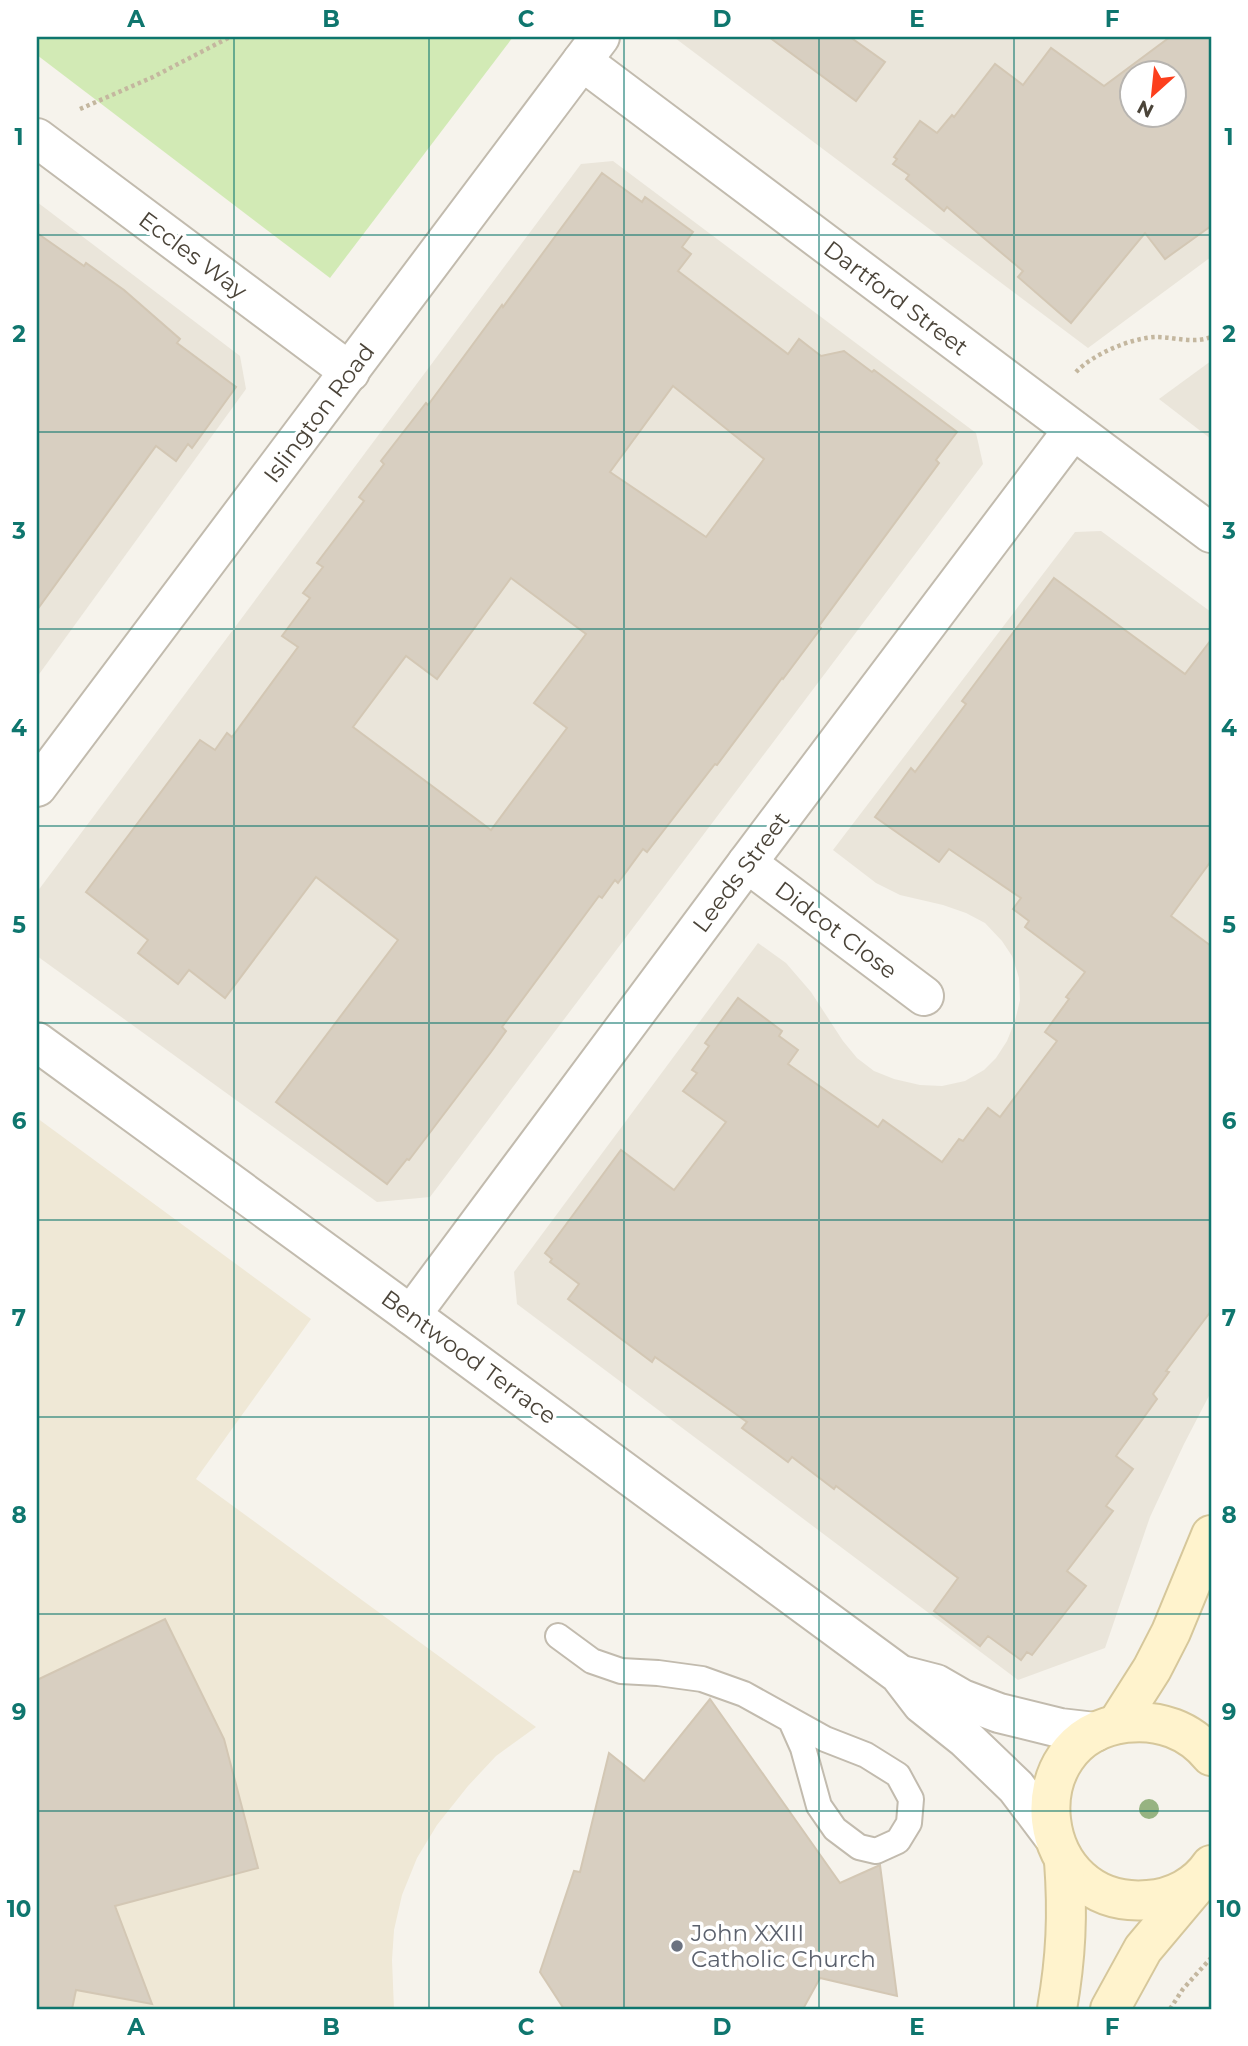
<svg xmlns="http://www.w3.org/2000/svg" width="1248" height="2046" font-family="Montserrat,sans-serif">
  <rect width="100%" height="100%" fill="#f6f3ec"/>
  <!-- residential -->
  <g fill="#eae5da" fill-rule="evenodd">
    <path d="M676,37H1211V257L1088,348L675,38ZM1132,74H1174V116H1132Z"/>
    <path d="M613,161L976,433L983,464L430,1197L377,1202L37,956V892L581,164Z"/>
    <path d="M37,202L240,356L246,389L37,677Z"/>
    <path d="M1211,361V439L1159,399Z"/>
    <path d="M1101,531L1211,612V1392L1184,1444L1150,1517L1105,1648L1018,1680L517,1304L514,1272L758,943L786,963L811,992L843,1041L857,1058L874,1071L894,1079L920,1085L942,1086L965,1081L984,1070L996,1058L1007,1041L1015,1021L1020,1000L1019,978L1012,956L1002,941L985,923L966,913L943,905L900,895L876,883L833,850L1075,532Z"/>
  </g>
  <!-- education -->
  <path fill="#efe8d6" d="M37,1118L311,1319L196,1479L536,1727L496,1756L468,1786L437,1825L417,1858L402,1895L394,1930L392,1960L394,2009H37Z"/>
  <!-- green -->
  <path fill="#d2eab5" d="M37,37H513L330,278L37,55Z"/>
  <!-- building -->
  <g fill="#d8cfc1" stroke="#d3c7b4" stroke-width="2" fill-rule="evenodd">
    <path d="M769,37H850L885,62L856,101Z"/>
    <path d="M1170,37H1211V226L1165,259L1145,233L1071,323L1018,277L1023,271L947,207L944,211L906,179L909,175L893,164L897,159L894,157L920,121L937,133L952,115L954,117L995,64L1023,85L1051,48L1104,86ZM1132,74H1174V116H1132Z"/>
    <path d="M602,173L642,202L645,197L693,232L682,247L691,254L678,271L788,354L799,339L821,356L844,351L872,372L874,370L957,432L936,460L939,463L819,626L821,628L783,679L782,678L717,765L715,764L647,852L643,849L618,883L615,880L602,898L599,896L502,1027L506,1031L491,1052L409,1160L407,1159L387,1184L276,1102L398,940L316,877L225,998L189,970L178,984L138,953L148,940L86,892L200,740L215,750L227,733L232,737L298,647L282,636L310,598L303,593L323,567L317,563L364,501L359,497L384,464L381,461L426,403L428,405L502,305L503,307ZM673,386L764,459L706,537L610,472ZM511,578L586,634L534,703L567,728L491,830L353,727L406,656L437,679Z"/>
    <path d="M37,233L84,266L86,263L124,290L180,339L177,343L236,387L192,448L188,444L176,461L156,446L37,610Z"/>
    <path d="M1054,578L1185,674L1211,640V861L1171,916L1211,946V1311L1166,1371L1169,1372L1153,1394L1157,1399L1116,1456L1133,1469L1106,1506L1113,1511L1067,1571L1086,1586L1032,1655L1027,1652L1021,1660L988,1636L980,1646L934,1611L958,1578L836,1486L834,1489L792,1457L788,1462L742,1428L747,1422L655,1357L652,1362L568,1299L579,1284L550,1262L552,1259L545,1253L621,1150L674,1190L726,1122L683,1091L697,1073L692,1070L709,1046L705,1043L738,998L782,1031L779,1036L798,1050L788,1064L878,1127L883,1120L942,1162L959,1139L963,1141L988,1108L1000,1117L1057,1041L1045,1032L1069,999L1066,997L1085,972L1025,927L1029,921L1013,909L1021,898L949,849L939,862L875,817L911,768L915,772L966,704L962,701Z"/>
    <path d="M165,1619L224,1739L258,1868L115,1906L152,2004L76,1990L72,2009H37V1680Z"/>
    <path d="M710,1699L840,1883L880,1865L897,1996L820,1978L803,2009H564L540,1972L574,1871L580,1872L609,1753L644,1781Z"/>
  </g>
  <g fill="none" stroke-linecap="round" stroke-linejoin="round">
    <!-- lane casing -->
    <g stroke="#c2bbae" stroke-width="28">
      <path id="lane" d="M558,1636L592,1661L621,1671L658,1673L702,1679L744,1694L825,1739L866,1755L898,1775L911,1799L909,1823L898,1841L876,1851L859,1847L835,1829L819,1806L803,1748L791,1721"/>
    </g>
    <!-- street casing -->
    <g stroke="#c2bbae" stroke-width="42">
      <g id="street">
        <path d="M582,61L1211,533"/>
        <path d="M37,138L350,372"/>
        <path d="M37,787L600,37"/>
        <path d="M747,863L924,996"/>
        <path d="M37,1042L411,1315L899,1674L922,1704L966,1739L1016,1787L1053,1836"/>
        <path d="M411,1315L747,863L1073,430"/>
        <path d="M905,1676L936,1684L962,1699L999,1713L1060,1728L1095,1732"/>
      </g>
    </g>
    <!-- secondary casing -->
    <g stroke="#d6c79b" stroke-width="42">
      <g id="secondary">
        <path d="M1117,1724L1152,1669L1171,1632L1211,1535"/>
        <path d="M1211,1756C1190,1730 1159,1719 1126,1723C1013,1737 1032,1910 1148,1900C1173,1898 1197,1886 1211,1865"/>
        <path d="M1057,2009C1066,1958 1068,1914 1064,1861"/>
        <path d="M1110,2009L1143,1949L1196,1886"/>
      </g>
    </g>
    <!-- path -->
    <g stroke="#c4b79f" stroke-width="4.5" stroke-dasharray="3.5 3.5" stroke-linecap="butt">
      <path d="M80,109L153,77L230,37"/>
      <path d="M1076,372C1093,354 1131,338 1156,337C1175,337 1193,344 1211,337"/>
      <path d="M1170,2009L1183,1989L1211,1958"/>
    </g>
    <!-- lane -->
    <use href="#lane" stroke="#fff" stroke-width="24"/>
    <!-- street -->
    <use href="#street" stroke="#fff" stroke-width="38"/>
    <!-- secondary -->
    <use href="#secondary" stroke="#fff3cd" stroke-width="38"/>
  </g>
  <!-- trees -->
  <circle fill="#97b381" cx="1149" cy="1809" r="10"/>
  <!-- grid -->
  <path fill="none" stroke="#0f766e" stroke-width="2" stroke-opacity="0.55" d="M234,37V2009M429,37V2009M624,37V2009M819,37V2009M1014,37V2009M37,235H1211M37,432H1211M37,629H1211M37,826H1211M37,1023H1211M37,1220H1211M37,1417H1211M37,1614H1211M37,1811H1211"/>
  <!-- markers -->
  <circle fill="#6b7280" stroke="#fff" stroke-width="2.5" cx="677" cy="1946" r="7"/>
  <g text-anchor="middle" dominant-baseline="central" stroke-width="7" stroke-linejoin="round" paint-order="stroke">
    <!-- street labels -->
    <g font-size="23" fill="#4b4439" stroke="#fff">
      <text transform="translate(193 255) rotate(37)">Eccles Way</text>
      <text transform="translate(896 298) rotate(37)">Dartford Street</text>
      <text transform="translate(319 413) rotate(-53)">Islington Road</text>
      <text transform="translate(741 872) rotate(-53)">Leeds Street</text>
      <text transform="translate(836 930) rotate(37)">Didcot Close</text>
      <text transform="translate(469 1357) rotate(36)">Bentwood Terrace</text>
    </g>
    <!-- worship labels -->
    <g font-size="23" fill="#5b616d" stroke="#fff" text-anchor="start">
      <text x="691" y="1933">John XXIII<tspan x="691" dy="26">Catholic Church</tspan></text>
    </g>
  </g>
  <!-- border -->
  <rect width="1248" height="2046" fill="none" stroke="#ffffff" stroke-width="77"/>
  <!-- north arrow -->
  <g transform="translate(1153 94) rotate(207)"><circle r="33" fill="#ffffff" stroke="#b7b4b0" stroke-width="2"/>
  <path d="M0-5L12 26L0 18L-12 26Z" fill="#fc3f1d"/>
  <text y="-10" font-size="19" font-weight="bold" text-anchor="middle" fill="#4b4439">N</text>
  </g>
  <rect x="38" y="38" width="1172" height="1970" fill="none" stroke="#0f766e" stroke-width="2.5"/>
  <g font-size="23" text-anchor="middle" font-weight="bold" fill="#0f766e">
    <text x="136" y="27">A</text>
    <text x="331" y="27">B</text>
    <text x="526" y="27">C</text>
    <text x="722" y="27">D</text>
    <text x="917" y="27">E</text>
    <text x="1112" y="27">F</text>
    <text x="19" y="145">1</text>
    <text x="1229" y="145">1</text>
    <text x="19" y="342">2</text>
    <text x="1229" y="342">2</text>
    <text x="19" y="539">3</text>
    <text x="1229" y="539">3</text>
    <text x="19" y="736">4</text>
    <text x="1229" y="736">4</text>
    <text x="19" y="933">5</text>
    <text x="1229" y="933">5</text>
    <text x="19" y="1129">6</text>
    <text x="1229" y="1129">6</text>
    <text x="19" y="1326">7</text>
    <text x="1229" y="1326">7</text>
    <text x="19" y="1523">8</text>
    <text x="1229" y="1523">8</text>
    <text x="19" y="1720">9</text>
    <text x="1229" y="1720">9</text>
    <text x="19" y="1917">10</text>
    <text x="1229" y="1917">10</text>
    <text x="136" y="2035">A</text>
    <text x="331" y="2035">B</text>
    <text x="526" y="2035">C</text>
    <text x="722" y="2035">D</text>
    <text x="917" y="2035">E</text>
    <text x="1112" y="2035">F</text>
  </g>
</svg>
